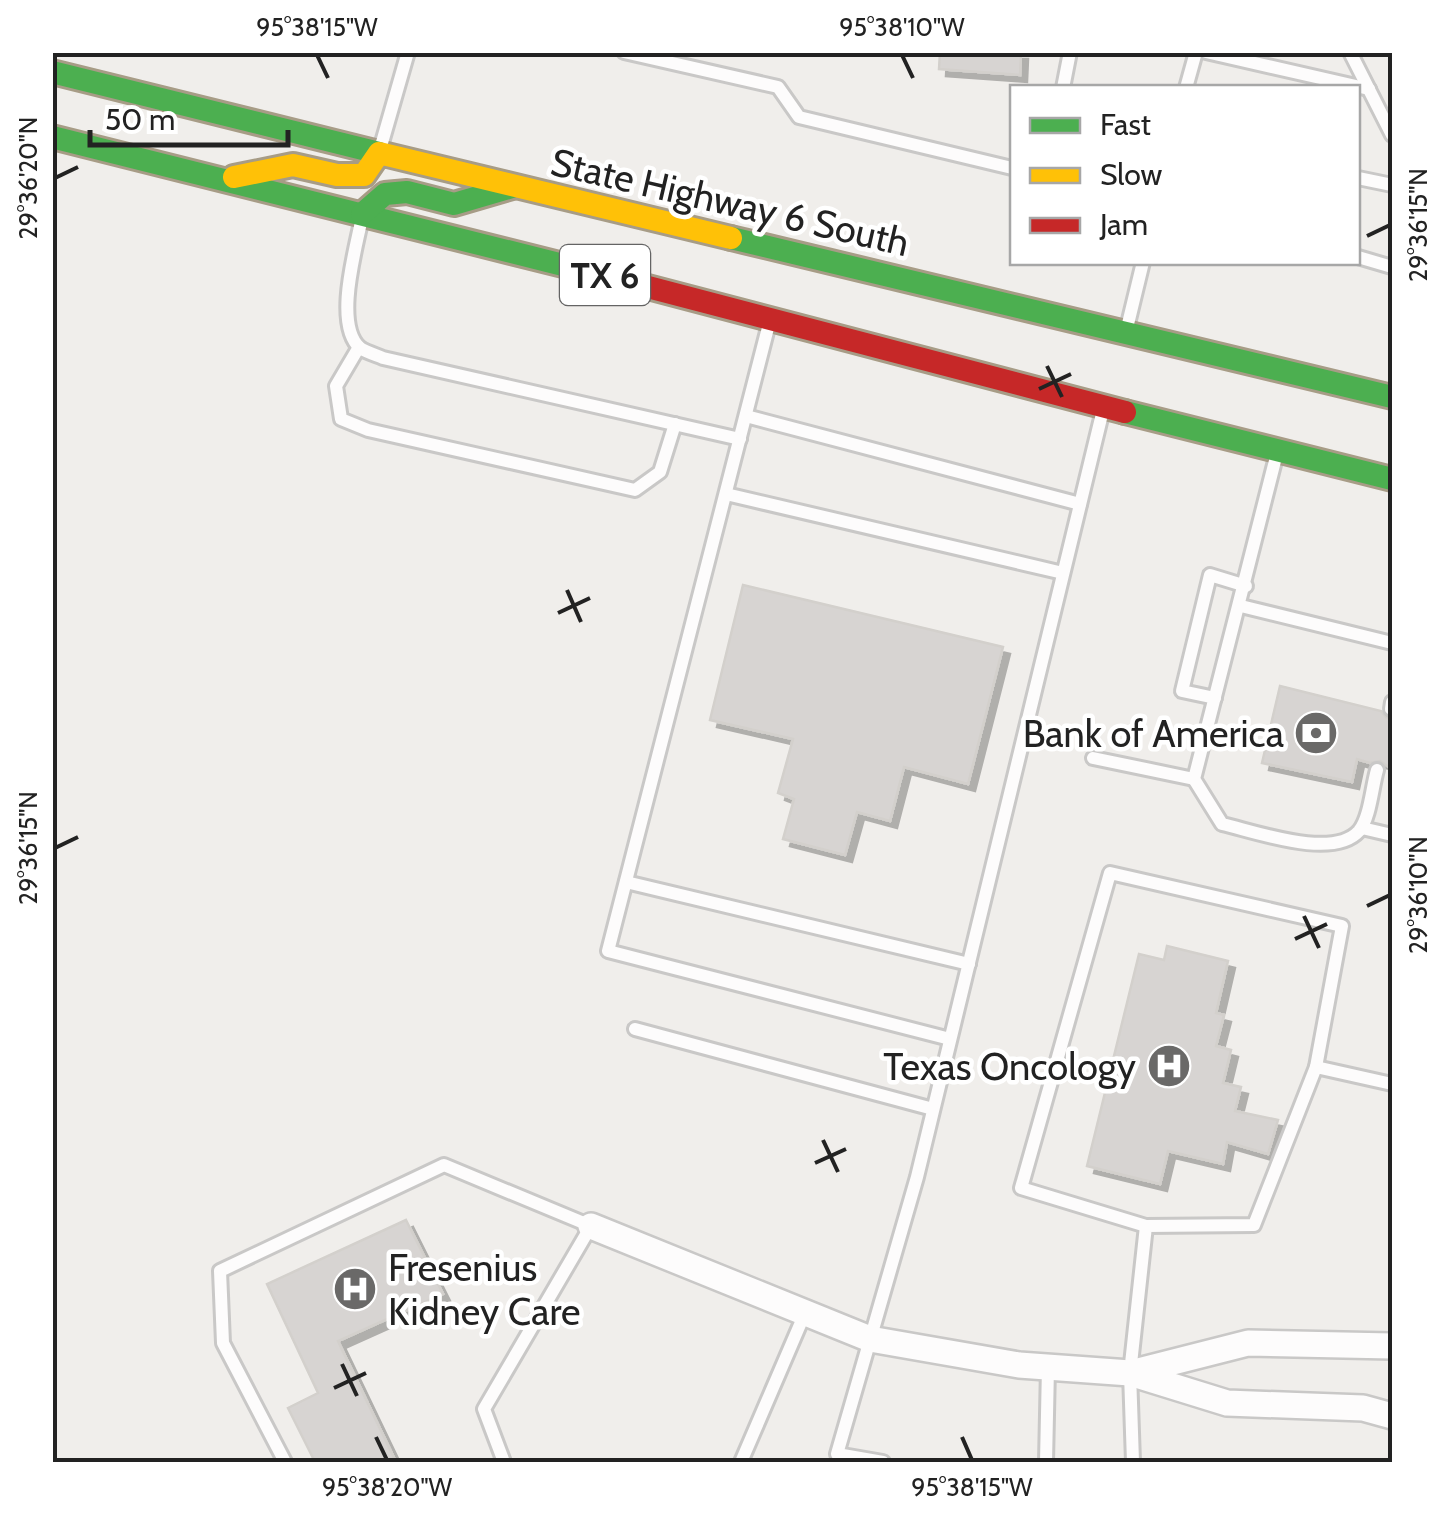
<svg xmlns="http://www.w3.org/2000/svg" width="1445" height="1515" font-family="Cabin,sans-serif">
  <defs>
    <filter id="shadow"><feDropShadow dx="7" dy="7" stdDeviation="0" flood-color="#0004"/></filter>
  </defs>
  <rect width="100%" height="100%" fill="#f0eeeb"/>
  <!-- building -->
  <g fill="#d7d4d2" stroke="#d3d0cc" stroke-width="2.5" filter="url(#shadow)">
    <path d="M940,52H1021L1020,75L939,69Z"/>
    <path d="M743,585L1003,647L968,784L904,767L890,821L857,812L845,855L783,839L794,799L778,793L793,739L710,720Z"/>
    <path d="M1280,686L1381,711L1386,717L1392,719V769L1380,761L1370,763L1357,759L1352,782L1262,763Z"/>
    <path d="M1167,946L1228,961L1216,1013L1224,1015L1216,1046L1231,1050L1223,1083L1241,1087L1235,1111L1278,1120L1268,1154L1227,1142L1223,1164L1168,1151L1160,1184L1087,1166L1139,954L1164,960Z"/>
    <path d="M406,1220L443,1294L338,1341L396,1462H315L288,1408L318,1393L267,1284Z"/>
  </g>
  <g fill="none" stroke-linecap="round" stroke-linejoin="round">
    <!-- lane casing -->
    <g stroke="#c9c8c7" stroke-width="18">
      <g id="lane">
        <path d="M624,52L778,87L799,117L1012,168"/>
        <path d="M1206,52L1369,89"/>
        <path d="M1350,52L1392,135"/>
        <path d="M1063,88L1070,52"/>
        <path d="M1186,88L1196,52"/>
        <path d="M381,146L408,52"/>
        <path d="M1358,178L1392,185"/>
        <path d="M361,222C355,252 334,325 360,348C366,352 376,355 383,358L740,439"/>
        <path d="M1358,257L1392,267"/>
        <path d="M770,320L608,951L950,1039"/>
        <path d="M1127,328L1143,262"/>
        <path d="M359,347L336,386L341,419L368,430L635,490L660,472L675,424"/>
        <path d="M746,416L1080,504"/>
        <path d="M1276,457L1194,779L1222,824C1257,832 1333,860 1359,831C1370,818 1372,787 1377,770"/>
        <path d="M726,494L1063,573"/>
        <path d="M1241,606L1392,643"/>
        <path d="M1215,698L1182,691L1210,575L1246,586"/>
        <path d="M1391,709L1392,702"/>
        <path d="M1093,758L1194,779"/>
        <path d="M1362,828L1392,835"/>
        <path d="M626,882L969,964"/>
        <path d="M635,1029L933,1109"/>
        <path d="M1146,1226L1021,1188L1110,873L1342,926L1316,1067"/>
        <path d="M285,1462L223,1343L220,1271L444,1165L591,1226L484,1409L504,1462"/>
        <path d="M741,1462L805,1313"/>
        <path d="M883,1462L837,1454L917,1177L1102,414"/>
        <path d="M1046,1462L1048,1367"/>
        <path d="M1133,1462L1130,1373L1146,1226L1254,1225L1316,1067L1392,1084"/>
      </g>
    </g>
    <!-- street casing -->
    <g stroke="#c9c8c7" stroke-width="30">
      <g id="street">
        <path d="M591,1226L870,1339L1019,1365L1130,1373L1227,1403L1363,1408L1392,1416"/>
        <path d="M1130,1373L1248,1343L1392,1346"/>
      </g>
    </g>
    <!-- fast casing -->
    <g stroke="#a79c86" stroke-width="28">
      <g id="fast">
        <path d="M52,72L379,153"/>
        <path d="M52,137L583,270"/>
        <path d="M362,214L385,194L407,192L454,204L512,187"/>
        <path d="M731,238L1392,397"/>
        <path d="M1125,412L1392,479"/>
      </g>
    </g>
    <!-- slow casing -->
    <g stroke="#a79c86" stroke-width="28">
      <path id="slow" d="M234,177L293,165L337,175H364L379,153L731,238"/>
    </g>
    <!-- jam casing -->
    <g stroke="#a79c86" stroke-width="28">
      <path id="jam" d="M583,270L1125,412"/>
    </g>
    <!-- lane -->
    <use href="#lane" stroke="#fdfcfc" stroke-width="12"/>
    <!-- street -->
    <use href="#street" stroke="#fdfcfc" stroke-width="25"/>
    <!-- fast -->
    <use href="#fast" stroke="#4caf50" stroke-width="22"/>
    <!-- slow -->
    <use href="#slow" stroke="#ffc107" stroke-width="22"/>
    <!-- jam -->
    <use href="#jam" stroke="#c62828" stroke-width="22"/>
  </g>
  <!-- ticks -->
  <path fill="none" stroke="#222" stroke-width="4" d="M317,55L328,78M902,55L913,78M55,178L78,167M1367,236L1390,225M1047,366L1062,397M1039,389L1071,374M567,590L581,622M558,613L590,598M55,848L78,837M1367,906L1390,895M1304,916L1319,948M1295,939L1327,924M823,1140L838,1172M815,1163L846,1149M342,1364L357,1396M334,1388L366,1373M376,1437L387,1460M962,1437L972,1460"/>
  <!-- icons -->
  <defs>
    <g id="bank-disc" transform="scale(2.25)"><circle r="9.5" fill="#6a6968" stroke="#fff"/><path d="M-6-4H6V4H-6ZM0-2.3a2.3 2.3 0 1 0 0 4.6a2.3 2.3 0 1 0 0-4.6Z" fill="#fff"/></g>
    <g id="hospital-disc" transform="scale(2.25)"><circle r="9.5" fill="#6a6968" stroke="#fff"/><path d="M-5-5h3v3.5h4V-5h3V5h-3V1.5h-4V5h-3Z" fill="#fff"/></g>
  </defs>
  <g fill-rule="evenodd">
    <use href="#bank-disc" x="1316" y="733"/>
    <use href="#hospital-disc" x="1169" y="1066"/>
    <use href="#hospital-disc" x="355" y="1289"/>
  </g>
  <g text-anchor="middle" dominant-baseline="central" stroke-width="9" stroke-linejoin="round" paint-order="stroke">
    <!-- shield labels -->
    <rect fill="#fff" stroke="#646464" stroke-width="2.5" x="560" y="245" width="90" height="60" rx="8"/>
    <g font-size="35" font-weight="bold" fill="#222">
      <text x="605" y="275">TX 6</text>
    </g>
    <!-- street labels -->
    <g font-size="38" fill="#222" stroke="#fff">
      <text transform="translate(730 202) rotate(13)">State Highway 6 South</text>
    </g>
    <!-- poi labels -->
    <g font-size="38" fill="#222" stroke="#fff" text-anchor="end">
      <text x="1284" y="733">Bank of America</text>
      <text x="1136" y="1066">Texas Oncology</text>
      <text x="388" y="1267" text-anchor="start">Fresenius<tspan x="388" dy="44">Kidney Care</tspan></text>
    </g>
  </g>
  <!-- border -->
  <rect width="1445" height="1515" fill="none" stroke="#ffffff" stroke-width="110"/>
  <!-- legend -->
  <rect x="1010" y="85" width="350" height="180" fill="#ffffff" stroke="#a7a7a7" stroke-width="2.5"/>
  <rect x="1030" y="118" width="50" height="15" fill="#4caf50" stroke="#a7a7a7" stroke-width="2.5"/>
  <text x="1100" y="135" font-size="30" fill="#222222">Fast</text>
  <rect x="1030" y="168" width="50" height="15" fill="#ffc107" stroke="#a7a7a7" stroke-width="2.5"/>
  <text x="1100" y="185" font-size="30" fill="#222222">Slow</text>
  <rect x="1030" y="218" width="50" height="15" fill="#c62828" stroke="#a7a7a7" stroke-width="2.5"/>
  <text x="1100" y="235" font-size="30" fill="#222222">Jam</text>
  <!-- scale -->
  <path d="M90 130v15h198v-15" fill="none" stroke="#222222" stroke-width="5"/>
  <text x="105" y="130" font-size="30" fill="#222222" stroke="#ffffff" stroke-width="8" paint-order="stroke">50 m</text>
  <rect x="55" y="55" width="1335" height="1405" fill="none" stroke="#222" stroke-width="4"/>
  <g font-size="25" text-anchor="middle" fill="#222">
    <text x="317" y="36">95°38'15"W</text>
    <text x="902" y="36">95°38'10"W</text>
    <text transform="translate(28 178) rotate(-90)" y="9">29°36'20"N</text>
    <text transform="translate(1418 225) rotate(-90)" y="9">29°36'15"N</text>
    <text transform="translate(28 848) rotate(-90)" y="9">29°36'15"N</text>
    <text transform="translate(1418 895) rotate(-90)" y="9">29°36'10"N</text>
    <text x="387" y="1496">95°38'20"W</text>
    <text x="972" y="1496">95°38'15"W</text>
  </g>
</svg>
